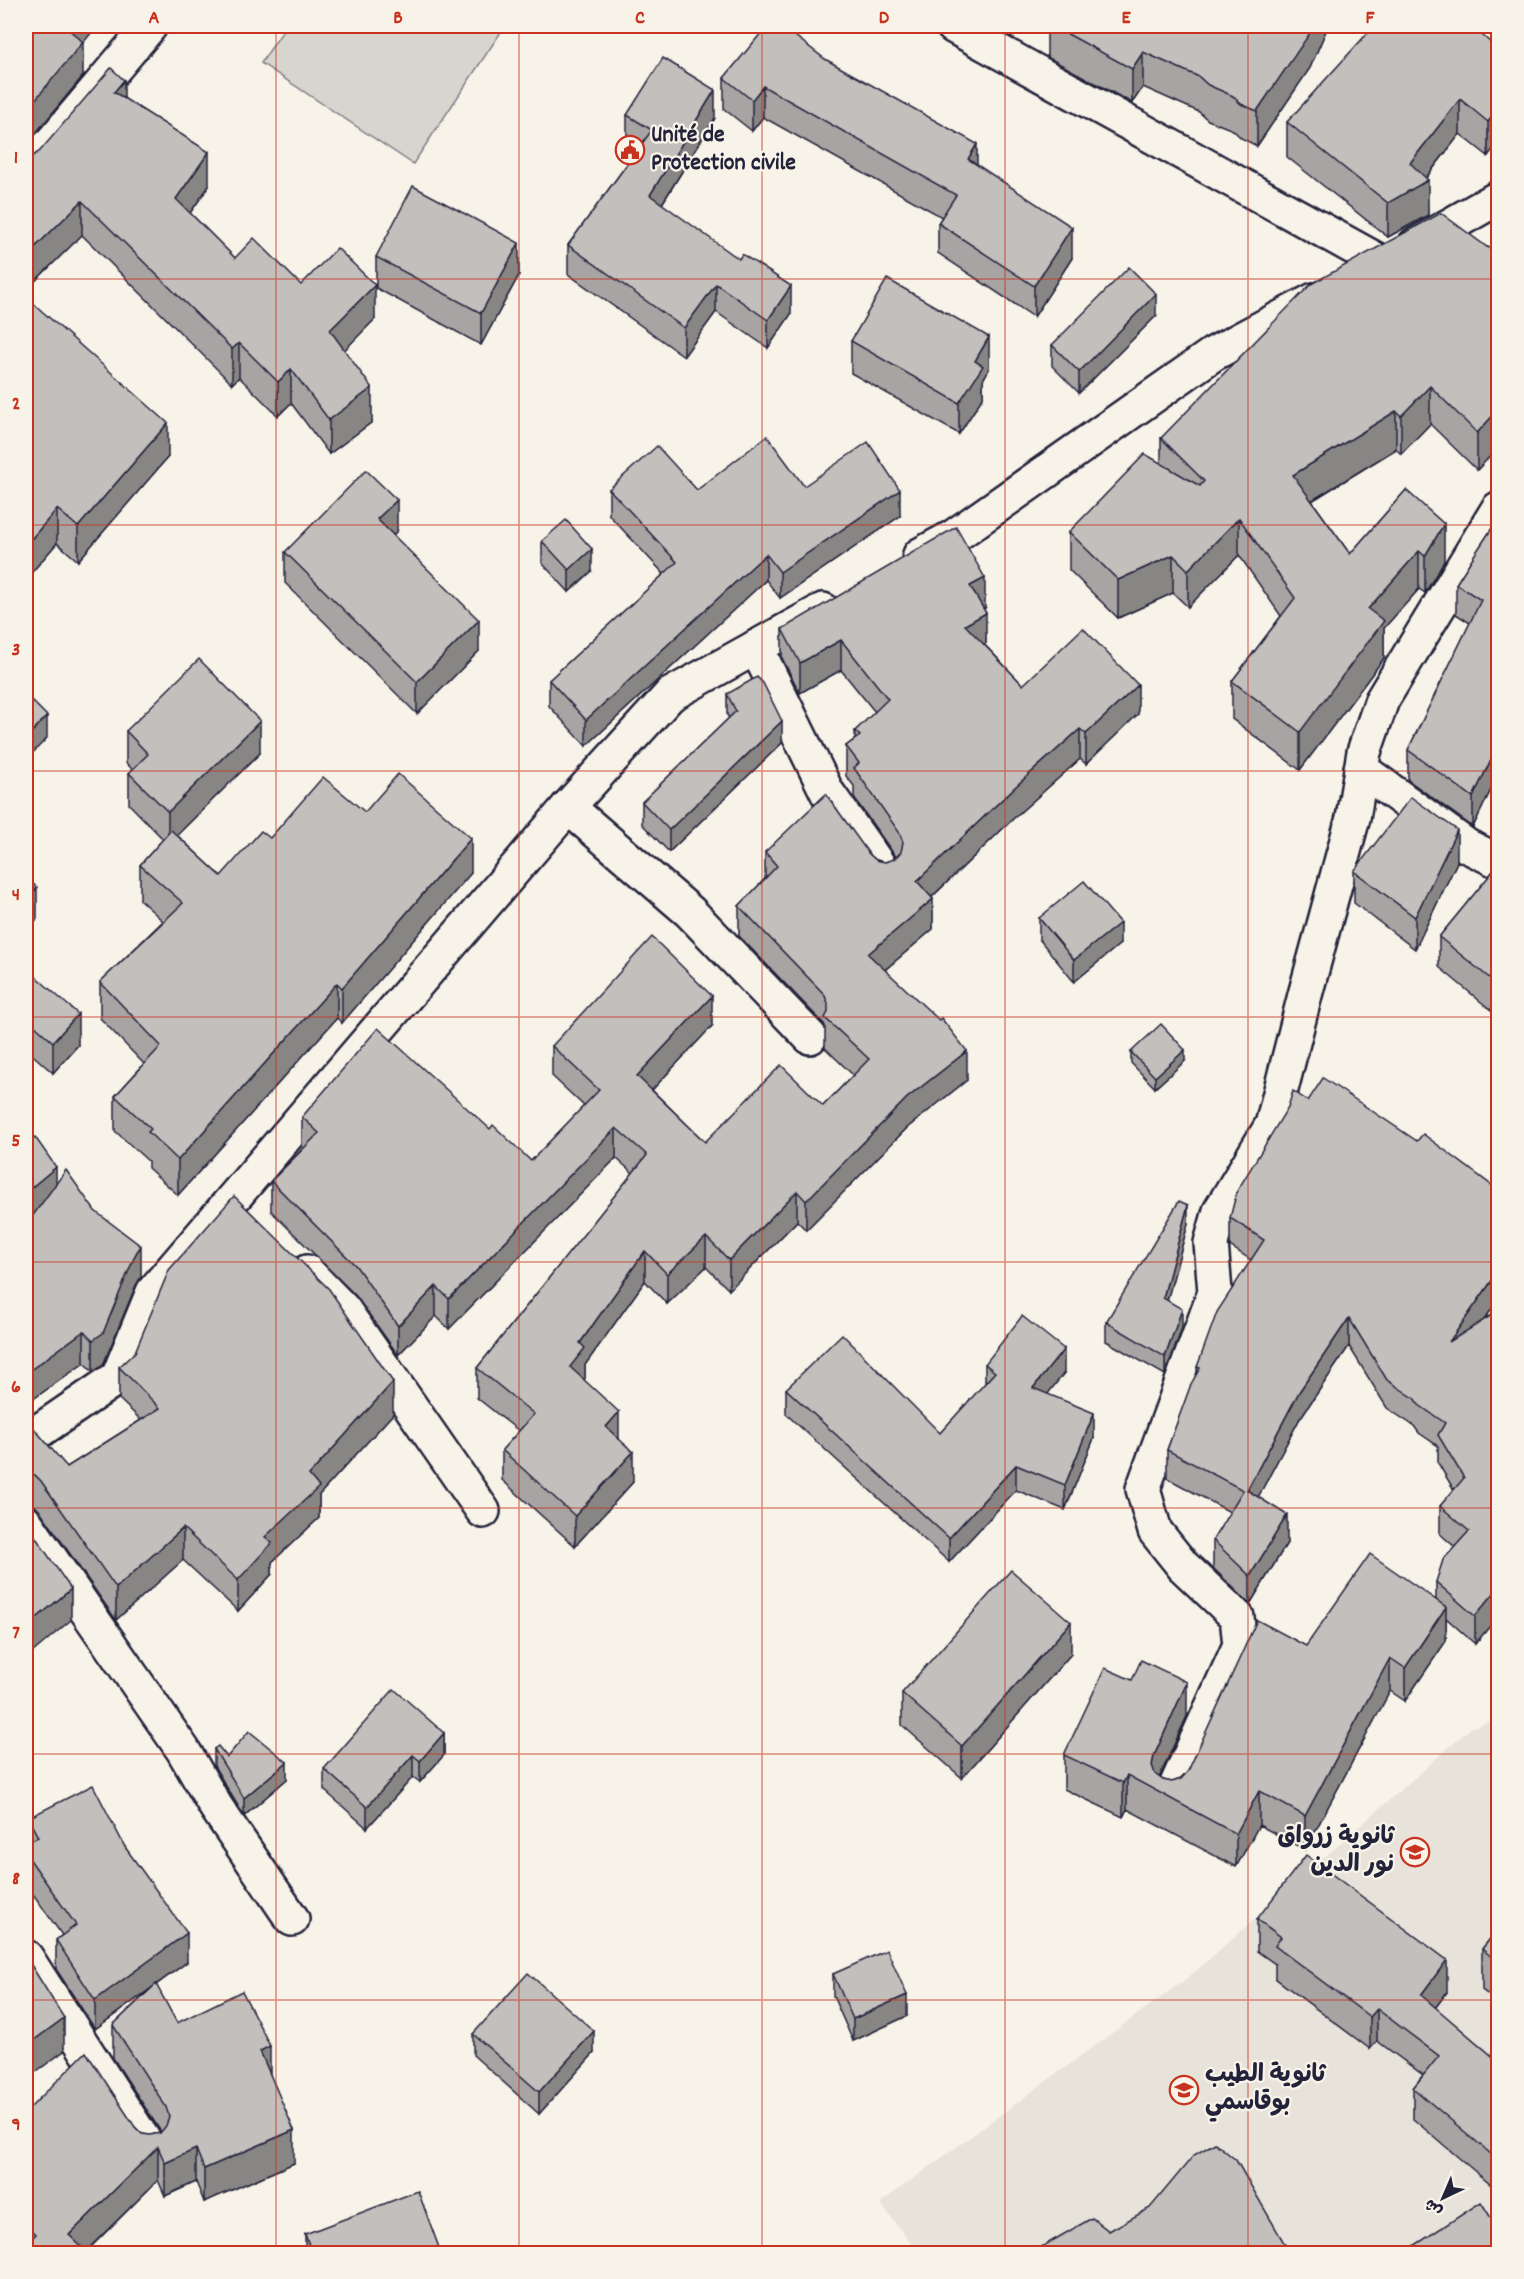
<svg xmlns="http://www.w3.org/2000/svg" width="1524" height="2279" font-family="Dekko,'Playpen Sans Arabic',sans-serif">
  <rect width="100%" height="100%" fill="#f7f3e8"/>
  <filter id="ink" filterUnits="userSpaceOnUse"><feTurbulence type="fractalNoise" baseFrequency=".0167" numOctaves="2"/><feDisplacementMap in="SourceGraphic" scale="12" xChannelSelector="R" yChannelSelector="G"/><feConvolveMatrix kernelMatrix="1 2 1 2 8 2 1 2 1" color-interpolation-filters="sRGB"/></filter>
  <g filter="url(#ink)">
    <!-- built -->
    <path fill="#e7e3db" d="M1498,1719V2253H903L913,2246L880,2203L1190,1976L1472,1727Z"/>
    <!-- green -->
    <path fill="#d8d5cf" stroke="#7d7c85" stroke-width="1.5" d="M286,26H505L413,164L261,63Z"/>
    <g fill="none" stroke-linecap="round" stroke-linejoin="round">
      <!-- minor casing -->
      <g stroke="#22223b" stroke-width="38">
        <g id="minor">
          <path d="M953,26L1382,263"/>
          <path d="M26,173L150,26"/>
          <path d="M1415,245L1498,198"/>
          <path d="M920,555L953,537L1213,354L1314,300"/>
          <path d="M756,647L827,792L884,873"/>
          <path d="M1361,769L1467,846L1498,861"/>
          <path d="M568,807L690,912L810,1037"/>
          <path d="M307,1272L343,1309L483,1511"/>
          <path d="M26,1440L118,1377L153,1292L568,807L670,695L823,610"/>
          <path d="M26,1523L183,1750L216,1807L292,1919"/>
          <path d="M1171,1797L1240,1645L1237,1617L1183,1566L1155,1531L1143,1489L1215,1292L1211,1243L1220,1211L1272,1125L1305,995L1353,818L1364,752L1382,700L1498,509"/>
          <path d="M26,1957L150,2150"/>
        </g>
      </g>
      <!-- minor -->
      <use href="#minor" stroke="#f7f3e8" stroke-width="33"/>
    </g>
    <!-- wall -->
    <g fill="#a7a4a3" stroke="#22223b" stroke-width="1.5">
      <path d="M1047,26H1328L1310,68L1257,146L1241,138L1233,130L1208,120L1199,112L1143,87L1132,103L1047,57Z"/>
      <path d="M1491,43L1488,156L1460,134L1426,178L1428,215L1388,237L1287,157V122Z"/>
      <path d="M825,59L977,165L1072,258L1034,317L938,253V223L942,217L763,117L752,131L724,109V78Z"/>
      <path d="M124,98L209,186L190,213L235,258L301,285L375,319L344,350L372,422L329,454L291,403L278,416L239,377L232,384L82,235L26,290V157L33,156Z"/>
      <path d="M627,115L715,118L662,204L791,314L768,348L716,312L684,356L568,274V245L638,149L627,143Z"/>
      <path d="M1487,247L1496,250H1498V448L1477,470L1430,424L1401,454L1396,449L1312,501L1350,554L1406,490L1444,561L1425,593L1419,589L1384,628V658L1300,770L1232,719V681L1281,616L1239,555L1188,607L1173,593L1118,618L1069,570V532L1161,463V438Z"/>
      <path d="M376,257L519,275L481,345L376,288Z"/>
      <path d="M26,297L168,457L78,561L57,543L26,579Z"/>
      <path d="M1156,316L1079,393L1052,366V345Z"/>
      <path d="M851,341L989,369L983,380V397L959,434L851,373Z"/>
      <path d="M804,486L900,516L780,598L766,580L586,746L549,706V680L664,574L609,515V489L697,490Z"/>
      <path d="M1498,519V778L1497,777L1473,827L1408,780V750L1470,623L1456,614V584Z"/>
      <path d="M397,531L393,535L479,651L417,714L285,583V552Z"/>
      <path d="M542,541L592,571L569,592L542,563Z"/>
      <path d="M985,608L984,609L986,643L984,644L1023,685L1138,714L1086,764L1080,759L1016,816L932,897L933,929L885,970L967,1080L907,1128L806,1230L797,1221L729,1290L706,1267L667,1304L645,1281L585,1365V1378L584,1380L619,1439L633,1482L575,1546L502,1480V1450L519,1431L477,1398V1368L633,1173L616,1158L449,1329L436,1316L398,1355L356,1296L271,1211V1181L303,1148L302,1147V1117L490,1129L531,1161L584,1106L552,1076V1046L712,1026L652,1090L705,1142L823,1106L853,1075L825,1048V1026L824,1024L739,936V906L765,879V852L869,854L876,860L885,862L894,859L896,857L854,798V786L846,776V746L855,739V731L875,712L841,670L800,693L782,658V629Z"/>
      <path d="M727,694L782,743L669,852L642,824V802L729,718L727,715Z"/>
      <path d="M126,731L260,753L177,835L221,876L270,838L365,812L471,873L342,1023L337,1018L178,1195L148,1168V1161L115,1131V1096L144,1064L100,1018V982L163,921L140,900V865L163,839L129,804V773L132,769L126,763Z"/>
      <path d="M1457,862L1415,949L1354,903V871Z"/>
      <path d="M1498,865V1016L1439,967V937Z"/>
      <path d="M1039,918L1120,944L1074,982L1039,939Z"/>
      <path d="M26,968L78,1045L53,1073L26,1049Z"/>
      <path d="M1131,1052L1185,1061L1155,1088L1131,1063Z"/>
      <path d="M26,1131L56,1183L141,1277L136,1285L103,1365L93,1372L84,1363L29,1402V1220L26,1223Z"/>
      <path d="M1230,1218L1498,1300L1484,1320L1498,1311V1621L1495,1620L1475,1644L1446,1618V1641L1405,1701L1390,1691L1305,1850L1259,1825L1236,1867L1127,1809L1123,1817L1064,1789V1755L1187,1716L1159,1777L1163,1780L1172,1782L1181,1779L1306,1646L1436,1600V1582L1455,1547L1440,1534V1506L1454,1490L1438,1463V1446L1419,1433L1414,1426L1387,1408L1349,1346L1299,1420L1258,1497L1287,1543L1250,1604L1213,1568V1540L1230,1512L1167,1478V1450L1197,1372V1367L1251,1260L1230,1246Z"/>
      <path d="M1188,1224L1167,1300L1182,1328L1165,1375L1106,1341V1322Z"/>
      <path d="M985,1364L1064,1373L1047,1394L1094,1438L1065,1510L1016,1490L949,1562L786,1414V1389L940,1433L985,1384Z"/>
      <path d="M119,1367L393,1414L319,1495V1518L272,1562V1574L238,1611L183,1560L116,1620L41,1512L35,1506L26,1504V1425L67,1467L141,1420L119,1399Z"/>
      <path d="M1071,1654L962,1778L902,1725V1693Z"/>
      <path d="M444,1733V1755L420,1782L413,1777L367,1828L324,1790V1769Z"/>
      <path d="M214,1749L227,1757L287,1779L244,1816L214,1766Z"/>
      <path d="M28,1818L125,1847L187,1962L156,1985L177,2023L270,2075L294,2163L204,2202L196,2182L165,2196L158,2180L86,2252L26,2253V2112L135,2127L142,2134L150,2135L160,2133L161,2132L113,2058V2025L149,1990L95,2029L56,1969V1940L62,1935L26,1884V1843L28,1842Z"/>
      <path d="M1257,1919L1447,1992L1435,2008L1498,2061V2191L1413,2119V2088L1423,2075L1377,2041L1370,2049L1275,1978V1964L1257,1951Z"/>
      <path d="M1498,1929V2002L1482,1990V1949Z"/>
      <path d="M833,1974L907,2016L853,2041L833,1996Z"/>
      <path d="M473,2034L594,2053L539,2114L473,2055Z"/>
      <path d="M305,2234L441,2253H305Z"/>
    </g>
    <!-- shaded-wall -->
    <g fill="#888684" stroke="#22223b" stroke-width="1.5">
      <path d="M68,26H92V32L83,43V76L26,145V110Z"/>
      <path d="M1313,26H1328L1310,68L1257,146V111Z"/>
      <path d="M1143,52V87L1132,103V69Z"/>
      <path d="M124,80V114L114,92Z"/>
      <path d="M763,86V117L752,131V100Z"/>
      <path d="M715,90V118L650,223V195Z"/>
      <path d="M1460,99V134L1420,185L1428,180V215L1388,237V203L1410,163Z"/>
      <path d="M1498,109V143L1488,156V122Z"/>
      <path d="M977,144V174L968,159Z"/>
      <path d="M209,152V186L176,233V199Z"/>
      <path d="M82,201V235L26,290V256Z"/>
      <path d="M1072,227V258L1034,317V286Z"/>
      <path d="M519,243V275L481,345V313Z"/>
      <path d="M716,284V312L684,356V328Z"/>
      <path d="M375,285V319L330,365V330Z"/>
      <path d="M791,286V314L768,348V320Z"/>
      <path d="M1156,294V316L1079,393V372Z"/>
      <path d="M989,337V369L983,380V397L959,434V403L975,361Z"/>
      <path d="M239,343V377L232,384V349Z"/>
      <path d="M291,369V403L278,416V382Z"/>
      <path d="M1430,386V424L1401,454V416Z"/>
      <path d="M372,388V422L329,454V420Z"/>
      <path d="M1498,410V448L1477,470V433Z"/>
      <path d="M1396,411V449L1293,512V475Z"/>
      <path d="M168,423V457L78,561V527Z"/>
      <path d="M900,490V516L780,598V572Z"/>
      <path d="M397,500V531L377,551V519Z"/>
      <path d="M57,509V543L26,579V545Z"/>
      <path d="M1239,518V555L1188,607V570Z"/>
      <path d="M1444,524V561L1425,593V556Z"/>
      <path d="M592,549V571L569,592V570Z"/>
      <path d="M1419,551V589L1384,628V658L1300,770V732L1368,609Z"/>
      <path d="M766,554V580L586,746V720Z"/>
      <path d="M1173,555V593L1118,618V580Z"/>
      <path d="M985,578V608L970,616V586Z"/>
      <path d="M986,613V643L965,655V625Z"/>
      <path d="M479,620V651L417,714V682Z"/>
      <path d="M841,640V670L800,693V663Z"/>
      <path d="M1138,685V714L1086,764V734Z"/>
      <path d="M47,716V738L26,760V738Z"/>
      <path d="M260,721V753L168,844V812Z"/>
      <path d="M782,721V743L669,852V830Z"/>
      <path d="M1080,729V759L1016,816L917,911V881L1016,786Z"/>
      <path d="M1497,747V777L1473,827V797Z"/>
      <path d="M1457,830V862L1415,949V917Z"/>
      <path d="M471,838V873L342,1023V988Z"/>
      <path d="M37,888V919L26,931V900Z"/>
      <path d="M933,899V929L868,984V954Z"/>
      <path d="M1120,923V944L1074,982V960Z"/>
      <path d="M337,983V1018L178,1195V1160Z"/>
      <path d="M712,996V1026L637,1106V1076Z"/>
      <path d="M78,1014V1045L53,1073V1042Z"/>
      <path d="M1185,1050V1061L1155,1088V1077Z"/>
      <path d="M967,1051V1080L907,1128L806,1230V1201L907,1098Z"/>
      <path d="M616,1128V1158L449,1329V1299Z"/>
      <path d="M56,1167V1198L26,1223V1192Z"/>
      <path d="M797,1191V1221L729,1290V1260Z"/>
      <path d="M1188,1205V1224L1163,1316V1298Z"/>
      <path d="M706,1237V1267L667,1304V1274Z"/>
      <path d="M141,1246V1277L136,1285L103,1365L93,1372V1340L136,1253Z"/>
      <path d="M645,1251V1281L585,1365V1378L570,1397V1367L580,1343Z"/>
      <path d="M1498,1272V1300L1449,1370V1342Z"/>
      <path d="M436,1286V1316L398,1355V1326Z"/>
      <path d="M1182,1309V1328L1165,1375V1357Z"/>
      <path d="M1349,1318V1346L1299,1420L1247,1518V1490L1299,1392Z"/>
      <path d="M84,1331V1363L29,1402L26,1406V1375L29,1371Z"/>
      <path d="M1064,1349V1373L1033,1413V1388Z"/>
      <path d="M393,1382V1414L319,1495V1518L272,1562V1574L238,1611V1580L265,1537L309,1475Z"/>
      <path d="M619,1412V1442L606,1427Z"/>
      <path d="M1094,1413V1438L1065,1510V1485Z"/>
      <path d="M633,1452V1482L575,1546V1516Z"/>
      <path d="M1016,1465V1490L949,1562V1538Z"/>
      <path d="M1287,1515V1543L1250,1604V1576Z"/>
      <path d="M183,1528V1560L116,1620V1588Z"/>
      <path d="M71,1589V1620L26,1658V1627Z"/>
      <path d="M1495,1592V1620L1475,1644V1616Z"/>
      <path d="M1446,1607V1641L1405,1701V1668Z"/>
      <path d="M1071,1622V1654L962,1778V1746Z"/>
      <path d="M1390,1658V1691L1305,1850V1816Z"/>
      <path d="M1187,1682V1716L1154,1789L1152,1765L1154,1756Z"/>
      <path d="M444,1733V1755L420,1782V1761Z"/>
      <path d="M413,1755V1777L367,1828V1807Z"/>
      <path d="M287,1762V1779L244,1816V1798Z"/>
      <path d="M1127,1775V1809L1123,1817V1783Z"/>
      <path d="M1259,1791V1825L1236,1867V1834Z"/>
      <path d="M187,1933V1962L95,2029V2000Z"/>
      <path d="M1447,1960V1992L1421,2027V1995Z"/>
      <path d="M907,1995V2016L853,2041V2019Z"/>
      <path d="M1377,2009V2041L1370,2049V2017Z"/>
      <path d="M64,2018V2051L26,2079V2046Z"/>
      <path d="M594,2031V2053L539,2114V2092Z"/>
      <path d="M270,2046V2079L260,2051Z"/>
      <path d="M294,2130V2163L204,2202V2169Z"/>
      <path d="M158,2147V2180L84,2253L69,2235Z"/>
      <path d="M196,2149V2182L165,2196V2163Z"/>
    </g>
    <!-- building -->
    <g fill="#c2bfbd" stroke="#22223b" stroke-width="1.5">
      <path d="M26,26H68L66,27L83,42L26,111Z"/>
      <path d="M767,26H782L825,59L977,144L968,159L1072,227L1034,286L938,223L956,195L763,86L752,100L724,78Z"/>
      <path d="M1053,26H1313L1310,33L1257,111L1241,104L1233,96L1208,85L1199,77L1143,52L1132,69Z"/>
      <path d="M1374,26H1472L1491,43L1498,37V109L1488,122L1460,99L1410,163L1428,180L1388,203L1287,122Z"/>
      <path d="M663,58L715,90L650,195L739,259L742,254L791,286L768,320L716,284L684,328L568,245L652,130L627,115Z"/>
      <path d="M111,68L124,80L114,92L209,152L176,199L235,258L254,238L301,285L337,248L375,285L330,330L372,388L329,420L291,369L278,382L239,343L232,349L82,201L26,256V157L33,156L40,151Z"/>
      <path d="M413,186L519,243L481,313L376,257Z"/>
      <path d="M1441,213L1487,247L1496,250H1498V410L1477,433L1430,386L1401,416L1396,411L1293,475L1350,554L1406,490L1444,524L1425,556L1419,551L1368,609L1384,621L1300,732L1232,681L1295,598L1239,518L1188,570L1173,555L1118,580L1069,532L1145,454L1200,486L1204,481L1161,438L1311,284Z"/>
      <path d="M1129,267L1156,294L1079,372L1052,345Z"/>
      <path d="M887,279L989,337L975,361L983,366L959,403L851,341Z"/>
      <path d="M26,297L168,423L78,527L57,509L26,545Z"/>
      <path d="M767,436L804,486L868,442L900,490L780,572L766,554L586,720L549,680L677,562L609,489L657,446L697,490Z"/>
      <path d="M366,470L397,500L377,519L479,620L417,682L285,552Z"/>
      <path d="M1498,519V748L1497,747L1473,797L1408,750L1481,600L1456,584L1473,557Z"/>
      <path d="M566,520L592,549L569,570L542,541Z"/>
      <path d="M956,527L985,578L970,586L986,613L965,625L1023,685L1083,628L1138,685L1086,734L1080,729L1016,786L917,881L933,899L868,954L939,1020L941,1018L967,1051L907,1098L806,1201L797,1191L729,1260L706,1237L667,1274L645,1251L580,1343L585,1348L570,1367L619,1412L606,1427L633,1452L575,1516L502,1450L534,1414L477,1368L647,1155L616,1128L449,1299L436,1286L398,1326L356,1266L271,1181L319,1133L302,1117L378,1028L490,1129L493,1125L531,1161L599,1090L552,1046L652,937L712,996L637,1076L705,1142L781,1065L823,1106L869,1059L825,1018L828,1012V1003L824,994L739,906L777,866L765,852L826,794L869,854L876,860L885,862L894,859L901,852L903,842L899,832L854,768L859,763L846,746L860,736L855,731L888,699L841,640L800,663L782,629Z"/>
      <path d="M199,659L260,721L168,812L129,773L148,754L126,731Z"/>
      <path d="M757,677L763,683L782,721L669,830L642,802L736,711L727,694Z"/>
      <path d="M26,695L47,716L26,738Z"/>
      <path d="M398,774L471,838L342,988L337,983L178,1160L148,1132L151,1129L115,1096L161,1046L100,982L183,903L140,865L171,830L221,876L261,831L270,838L323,777L365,812Z"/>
      <path d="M1411,797L1457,830L1415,917L1354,871Z"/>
      <path d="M1498,865V985L1439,937Z"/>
      <path d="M26,876L37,888L26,900Z"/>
      <path d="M1084,881L1120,923L1074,960L1039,918Z"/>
      <path d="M26,968L78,1014L53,1042L26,1018Z"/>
      <path d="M1161,1024L1185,1050L1155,1077L1131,1052Z"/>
      <path d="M1323,1078L1417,1141L1423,1134L1498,1190V1272L1449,1342L1498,1311V1593L1495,1592L1475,1616L1436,1582L1443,1560L1469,1531L1440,1506L1464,1478L1438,1435L1445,1423L1419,1405L1414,1398L1387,1380L1349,1318L1299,1392L1247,1490L1287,1515L1250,1576L1213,1540L1243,1490L1167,1450L1191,1384L1200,1368L1197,1367L1217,1312L1264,1240L1230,1218L1237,1191L1288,1107L1293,1091L1308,1101Z"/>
      <path d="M26,1131L33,1138L35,1137L56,1167L26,1192Z"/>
      <path d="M66,1170L95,1211L141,1246L136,1253L103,1333L93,1340L84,1331L29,1371L26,1375V1225Z"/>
      <path d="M234,1196L329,1289L393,1382L309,1475L319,1487L265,1537L272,1543L238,1580L183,1528L116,1588L41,1481L35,1475L26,1473V1425L32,1426L67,1467L160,1408L119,1367L135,1352L169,1270Z"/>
      <path d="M1179,1201L1188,1205L1163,1298L1182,1309L1165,1357L1106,1322Z"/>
      <path d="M1022,1316L1064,1349L1033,1388L1094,1413L1065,1485L1016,1465L949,1538L786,1389L842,1334L940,1433L995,1372L985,1364Z"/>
      <path d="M26,1523L71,1589L26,1627Z"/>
      <path d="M1370,1554L1446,1607L1405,1668L1390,1658L1305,1816L1259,1791L1236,1834L1127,1775L1123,1783L1064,1755L1105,1668L1132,1680L1141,1660L1187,1682L1154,1756L1152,1765L1155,1774L1163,1780L1172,1782L1181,1779L1188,1771L1257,1620L1306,1646Z"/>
      <path d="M1011,1570L1071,1622L962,1746L902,1693Z"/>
      <path d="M394,1689L444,1733L420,1761L413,1755L367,1807L324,1769Z"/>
      <path d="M249,1731L287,1762L244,1798L214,1749L218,1746L227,1757Z"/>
      <path d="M93,1785L125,1847L187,1933L95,2000L56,1940L76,1925L26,1854V1843L38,1837L28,1818Z"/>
      <path d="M1306,1855L1447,1960L1421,1995L1498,2061V2160L1413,2088L1439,2056L1377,2009L1370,2017L1275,1946L1281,1937L1257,1919Z"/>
      <path d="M1498,1929V1962L1482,1949Z"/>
      <path d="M887,1950L907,1995L853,2019L833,1974Z"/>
      <path d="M26,1957L64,2018L26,2046Z"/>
      <path d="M528,1973L594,2031L539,2092L473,2034Z"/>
      <path d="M156,1984L177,2023L242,1991L270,2046L260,2051L294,2130L204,2169L196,2149L165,2163L158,2147L69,2235L88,2253H26V2244L36,2234L26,2224V2112L86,2052L135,2127L142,2134L150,2135L160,2133L166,2126L169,2116L166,2107L113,2025Z"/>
      <path d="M1215,2143L1236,2160L1290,2253H1031L1092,2218L1109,2231L1150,2208L1194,2155Z"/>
      <path d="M418,2191L441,2253H312L305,2234Z"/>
      <path d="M1481,2202L1498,2229V2253H1403Z"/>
    </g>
  </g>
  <!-- grid -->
  <path fill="none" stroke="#c8321e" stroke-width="1.5" stroke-opacity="0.55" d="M276,26V2254M519,26V2254M762,26V2254M1005,26V2254M1248,26V2254M26,279H1498M26,525H1498M26,771H1498M26,1017H1498M26,1262H1498M26,1508H1498M26,1754H1498M26,2000H1498"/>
  <!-- icons -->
  <defs>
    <g id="civic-ring" transform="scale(1.5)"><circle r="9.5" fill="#f7f3e8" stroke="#c8321e" stroke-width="1.5"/><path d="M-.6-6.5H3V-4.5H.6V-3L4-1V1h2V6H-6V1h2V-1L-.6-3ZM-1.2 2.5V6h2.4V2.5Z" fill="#c8321e"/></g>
    <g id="school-ring" transform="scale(1.5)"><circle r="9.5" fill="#f7f3e8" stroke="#c8321e" stroke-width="1.5"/><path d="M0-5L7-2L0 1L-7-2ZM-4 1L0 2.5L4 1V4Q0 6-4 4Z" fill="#c8321e"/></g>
  </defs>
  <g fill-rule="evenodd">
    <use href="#civic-ring" x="630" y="150"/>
    <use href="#school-ring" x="1415" y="1852"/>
    <use href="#school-ring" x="1184" y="2090"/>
  </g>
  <g text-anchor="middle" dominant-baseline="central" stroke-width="4.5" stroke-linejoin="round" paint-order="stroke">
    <!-- poi labels -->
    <g font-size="24" font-weight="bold" fill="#22223b" stroke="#f7f3e8" text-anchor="start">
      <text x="651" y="136">Unité de<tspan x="651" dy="28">Protection civile</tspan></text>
      <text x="1394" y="1838" text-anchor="end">ثانوية زرواق<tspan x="1394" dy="28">نور الدين</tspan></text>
      <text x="1205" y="2076">ثانوية الطيب<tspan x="1205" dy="28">بوقاسمي</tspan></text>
    </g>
  </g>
  <!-- margin -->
  <rect width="1524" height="2279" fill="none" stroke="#f7f3e8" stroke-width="66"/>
  <!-- north arrow -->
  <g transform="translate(1443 2198) rotate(224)" stroke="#f7f3e8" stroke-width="4.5" paint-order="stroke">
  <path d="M0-4.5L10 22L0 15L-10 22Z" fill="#22223b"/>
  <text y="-9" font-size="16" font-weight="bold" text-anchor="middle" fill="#22223b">ش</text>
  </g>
  <rect x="33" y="33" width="1458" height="2213" fill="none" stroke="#c8321e" stroke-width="2"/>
  <g font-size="20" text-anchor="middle" font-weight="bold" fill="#c8321e">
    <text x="154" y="23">A</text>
    <text x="398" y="23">B</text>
    <text x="640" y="23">C</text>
    <text x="884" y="23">D</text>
    <text x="1126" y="23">E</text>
    <text x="1370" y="23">F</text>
    <text x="16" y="163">1</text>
    <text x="16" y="409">2</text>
    <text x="16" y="655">3</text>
    <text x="16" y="900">4</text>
    <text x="16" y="1146">5</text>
    <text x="16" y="1392">6</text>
    <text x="16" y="1638">7</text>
    <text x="16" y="1884">8</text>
    <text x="16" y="2130">9</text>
  </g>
</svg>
